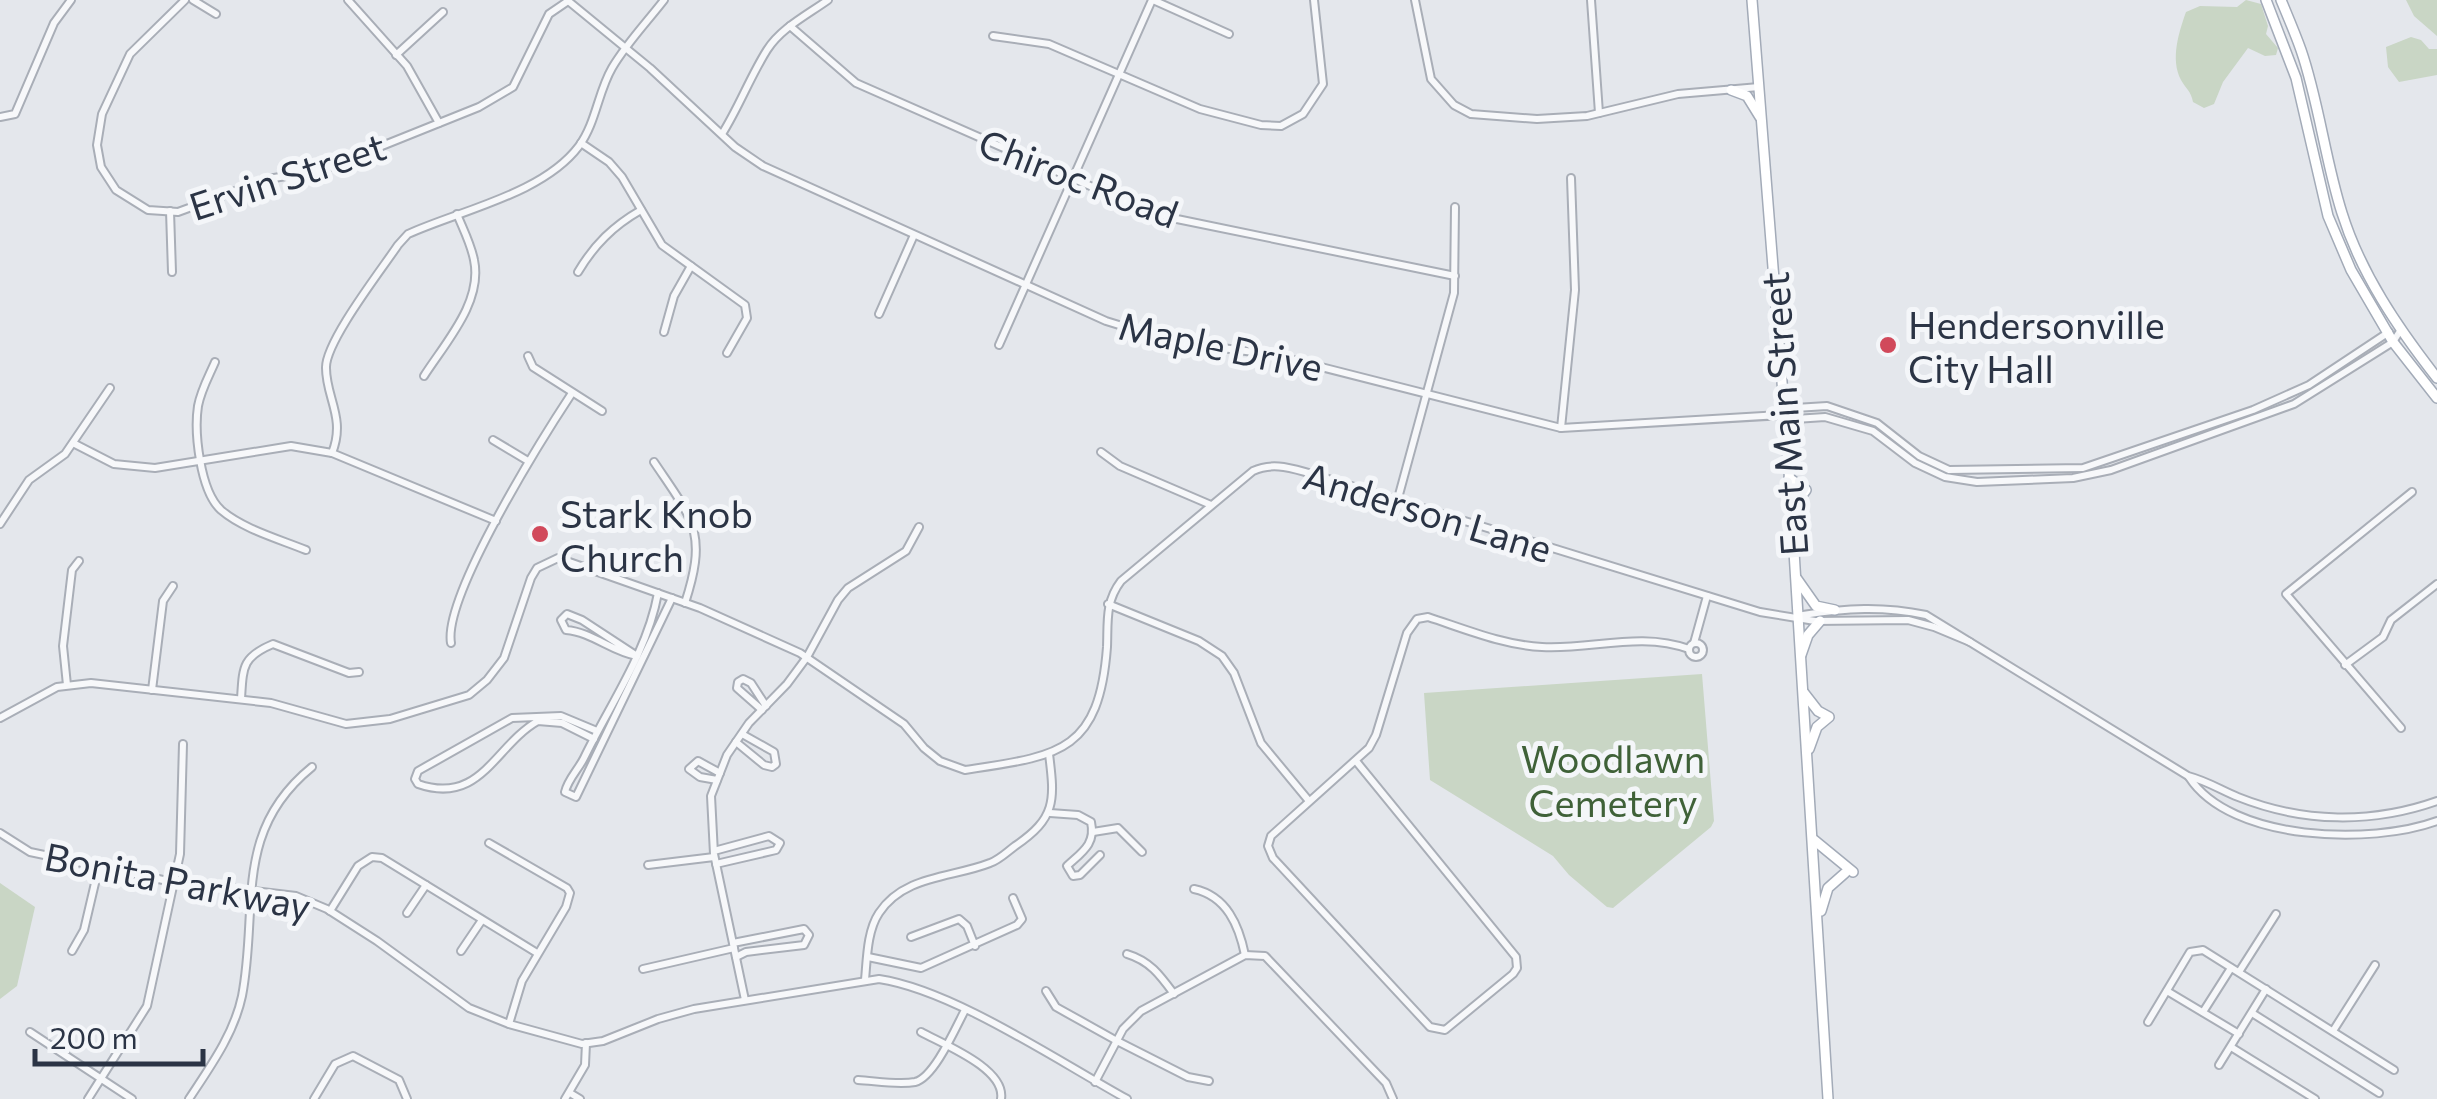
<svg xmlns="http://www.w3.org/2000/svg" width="2437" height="1099" font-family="Commissioner,sans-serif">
  <rect width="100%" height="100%" fill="#e4e7ec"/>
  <!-- green -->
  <g fill="#c9d6c5">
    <path d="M2246,0L2261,4L2268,26L2266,34L2278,48L2276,55L2265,56L2248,48L2223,82L2214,104L2204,108L2193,102C2191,91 2186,89 2181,80C2170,59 2179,32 2186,12L2200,6L2237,7Z"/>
    <path d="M2406,0H2437V36L2414,16Z"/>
    <path d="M2411,37L2421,40L2429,49H2437V75L2399,82L2388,67L2386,47Z"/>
    <path d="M1702,674L1714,821L1711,827L1613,908L1607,907L1569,875L1553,856L1430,780L1424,693Z"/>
    <path d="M0,883L35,907L17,986L0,999Z"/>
  </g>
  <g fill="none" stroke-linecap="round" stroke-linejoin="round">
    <!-- minor casing -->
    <g stroke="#a9aeb7" stroke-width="10">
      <g id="minor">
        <path d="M185,0L130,54L102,114L97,145L101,167L116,190L148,210L178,212L268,179L322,170L479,107L513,87L549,14L568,1"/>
        <path d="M193,0L216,14"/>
        <path d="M348,0L407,66L439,123"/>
        <path d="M567,0L650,68L735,147L763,166L1106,321L1174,342L1270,354L1561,428L1782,415L1795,419L1825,417L1873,431L1915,463L1945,477L1977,482L2073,478L2111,470L2294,404L2393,342L2400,331"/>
        <path d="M1153,0L1229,34"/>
        <path d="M1415,0L1431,79L1454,105L1471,114L1537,119L1587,116L1678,94L1759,87"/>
        <path d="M1591,0L1599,113"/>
        <path d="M790,26L856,83L1138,207L1172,218L1455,276"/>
        <path d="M993,36L1049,44L1200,109L1261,125L1281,126L1303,114L1323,84L1314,0"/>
        <path d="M396,55L443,12"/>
        <path d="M0,117L15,114L54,23L71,0"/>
        <path d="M722,134C739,107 750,77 767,50C781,28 807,15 828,0"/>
        <path d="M581,143L609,162L622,177L662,245L745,305L747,318L727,353"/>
        <path d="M170,211L172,272"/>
        <path d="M578,272C594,245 613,226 641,210"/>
        <path d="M879,314L914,235"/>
        <path d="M664,332L674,296L691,266"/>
        <path d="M999,345L1152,0"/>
        <path d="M528,356L533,367L602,411"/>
        <path d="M215,362C209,376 201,390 198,406C194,432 200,491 221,510C243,529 279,539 306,550"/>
        <path d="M424,376C445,343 483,302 474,260C471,244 463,229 457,214"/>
        <path d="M1782,415L1795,408L1827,406L1877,423L1919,456L1949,470L2083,468L2253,410L2309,385L2389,332"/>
        <path d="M1561,428L1575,290L1571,178"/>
        <path d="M493,440L528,461"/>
        <path d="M73,443L114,464L155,468L291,446L332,453L496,521"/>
        <path d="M1101,452L1120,466L1211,505"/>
        <path d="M332,453C346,418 326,398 326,368C325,342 382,269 398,245L408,234C461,210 543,194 579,146C596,123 598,92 612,68C626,44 647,22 664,0"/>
        <path d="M654,462C693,520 708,532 685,603"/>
        <path d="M1397,502L1454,293L1455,207"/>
        <path d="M0,524L29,480L65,454L110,388"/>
        <path d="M658,593C647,653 610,704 584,758C578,770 568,779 565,792L576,797L672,598"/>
        <path d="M1108,604L1199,641L1222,656L1234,673L1261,743L1309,801"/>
        <path d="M567,614L582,620L637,656C612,652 592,632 566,630L561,620Z"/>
        <path d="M1803,615C1846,608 1883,606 1926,615L2188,776C2207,781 2221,790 2238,797C2303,823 2372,824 2437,801"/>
        <circle cx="1696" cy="650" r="7"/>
        <path d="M451,643C443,596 543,437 572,393"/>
        <path d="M1694,643L1707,596"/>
        <path d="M2345,665L2383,637L2391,620L2437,584"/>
        <path d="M67,685L63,646L72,570L79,561"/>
        <path d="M152,690L163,601L173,586"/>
        <path d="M241,699C243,667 242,657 273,644L349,673L359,672"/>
        <path d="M762,710L737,688L738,682L743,679L751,683L766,706"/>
        <path d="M0,718L57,687L91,683L271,703L346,724L390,719L469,695L487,680L504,658L531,578L537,568L558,558L700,608L800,653L904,724L924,748L940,761L965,770C1057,756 1099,754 1107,647C1108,622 1105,602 1121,581L1253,471C1272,462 1290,468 1309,473L1760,612L1815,621L1908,620L1934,627L1970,642"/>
        <path d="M2401,728L2286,594L2412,492"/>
        <path d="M594,739L562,723L538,721C495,745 481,806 418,784L415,779L418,771L512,718L561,716L597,731"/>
        <path d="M736,742L764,765L772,767L776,764L774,752L742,734"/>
        <path d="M1356,761L1516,957L1517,968L1513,974L1445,1030L1430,1027L1273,858L1268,846L1271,836L1369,748L1376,735L1407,633L1417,619L1428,617C1465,629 1503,645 1542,647C1591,650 1640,631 1689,649"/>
        <path d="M2189,777C2231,842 2372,845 2437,821"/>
        <path d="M717,780L700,777L689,769L698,761L720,773"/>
        <path d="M1050,813L1078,815L1091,822C1096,844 1082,852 1067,866L1073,876L1080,875L1100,855"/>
        <path d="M1093,832L1118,828L1142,852"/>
        <path d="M0,833L30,852L163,880L296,896L327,909L377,941L469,1008L509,1024L582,1044L603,1041L658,1019L694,1009L879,979C953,990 1058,1061 1127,1099"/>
        <path d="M489,843L567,888L570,893L566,907L522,981L509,1024"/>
        <path d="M714,851L769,836L780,843L776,850L716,864"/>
        <path d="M648,865L714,857"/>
        <path d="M1194,889C1227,896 1239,926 1245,955"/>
        <path d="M330,911L358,866L372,857L382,858L537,953"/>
        <path d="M407,913L426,885"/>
        <path d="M911,937L959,919L967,926L975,946"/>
        <path d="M733,943L804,929L809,935L804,945L746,952L736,957"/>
        <path d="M72,951L84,930L99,866"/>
        <path d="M461,951L482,920"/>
        <path d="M1127,954C1150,961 1160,975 1174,994"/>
        <path d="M868,957L921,968L1017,925L1022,919L1013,898"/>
        <path d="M643,969L734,948"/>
        <path d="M2239,972L2276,914"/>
        <path d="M865,980C867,959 867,931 879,913C904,875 952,878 990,863C999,860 1007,852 1015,846C1056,818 1055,801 1049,754"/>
        <path d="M1046,991L1056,1007L1117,1041L1188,1077L1209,1081"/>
        <path d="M2167,991L2239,1034"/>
        <path d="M745,1000L714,854L711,796L727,755L749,723L787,684L807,657L838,600L848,588L906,551L919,527"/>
        <path d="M2203,1012L2231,968"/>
        <path d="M2252,1013L2379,1093"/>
        <path d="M2148,1022L2190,952L2203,950L2394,1070"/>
        <path d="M2333,1031L2375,965"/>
        <path d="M30,1032L132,1099"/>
        <path d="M921,1032C945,1045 1006,1069 1001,1099"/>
        <path d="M2231,1047L2315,1099"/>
        <path d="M2219,1065L2266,989"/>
        <path d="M858,1080C876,1081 898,1085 915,1082C934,1078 956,1027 965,1010"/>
        <path d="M1095,1082L1123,1029L1141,1011L1245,955L1265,956L1386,1083L1393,1099"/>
        <path d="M570,1093L580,1099"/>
        <path d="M88,1099L147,1006L180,854L183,744"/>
        <path d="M189,1099C210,1067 234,1034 242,996C259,908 232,832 312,767"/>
        <path d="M314,1099L335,1064L353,1056L399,1080L407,1099"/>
        <path d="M565,1099L585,1065L586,1043"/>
      </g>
    </g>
    <!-- major casing -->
    <g stroke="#a3abb8" stroke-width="12">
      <g id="major">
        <path d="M1752,0L1789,471L1828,1099"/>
        <path d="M2266,0L2296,78L2328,216L2351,270L2393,342L2437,398"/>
        <path d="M2281,0C2288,17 2295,33 2301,50C2319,102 2325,160 2342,213C2361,274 2398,328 2437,378"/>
        <path d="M1731,90L1747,96L1760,117"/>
        <path d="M1789,478L1806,490L1793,507"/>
        <path d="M1797,579L1816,606L1835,610"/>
        <path d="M1801,655L1808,635L1820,621"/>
        <path d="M1804,693L1818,711L1829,717L1817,727L1809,749"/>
        <path d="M1814,840L1853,872"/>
        <path d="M1821,911L1828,888L1845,873"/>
      </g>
    </g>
    <!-- minor -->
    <use href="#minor" stroke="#f7f8fa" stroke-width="6"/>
    <!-- major -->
    <use href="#major" stroke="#fff" stroke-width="9"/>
  </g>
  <!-- markers -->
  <g fill="#d1495b" stroke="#f4f6f9" stroke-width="4">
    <circle cx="1888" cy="345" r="10"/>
    <circle cx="540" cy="534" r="10"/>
  </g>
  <g text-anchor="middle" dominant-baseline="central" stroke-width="10" stroke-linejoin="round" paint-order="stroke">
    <!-- street labels -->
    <g font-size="38" fill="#2b3445" stroke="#f4f6f9">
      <text transform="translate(287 175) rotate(-18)">Ervin Street</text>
      <text transform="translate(1079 177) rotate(21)">Chiroc Road</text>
      <text transform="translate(1221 345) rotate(12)">Maple Drive</text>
      <text transform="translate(1783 414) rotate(-94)">East Main Street</text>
      <text transform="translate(1428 511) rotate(17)">Anderson Lane</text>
      <text transform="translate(178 880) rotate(11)">Bonita Parkway</text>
    </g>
    <!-- poi labels -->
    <g font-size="38" fill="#2b3445" stroke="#f4f6f9" text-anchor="start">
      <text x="1908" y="323">Hendersonville<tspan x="1908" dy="44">City Hall</tspan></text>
      <text x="560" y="512">Stark Knob<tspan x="560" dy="44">Church</tspan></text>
    </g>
    <!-- park labels -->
    <g font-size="38" fill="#3f6138" stroke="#f4f6f9">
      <text x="1613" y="757">Woodlawn<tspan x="1613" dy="44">Cemetery</tspan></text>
    </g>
  </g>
  <!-- scale -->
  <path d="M35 1049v15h168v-15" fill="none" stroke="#2b3445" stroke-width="5"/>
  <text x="50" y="1049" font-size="30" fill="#2b3445" stroke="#f4f6f9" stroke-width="8" paint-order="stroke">200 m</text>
</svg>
